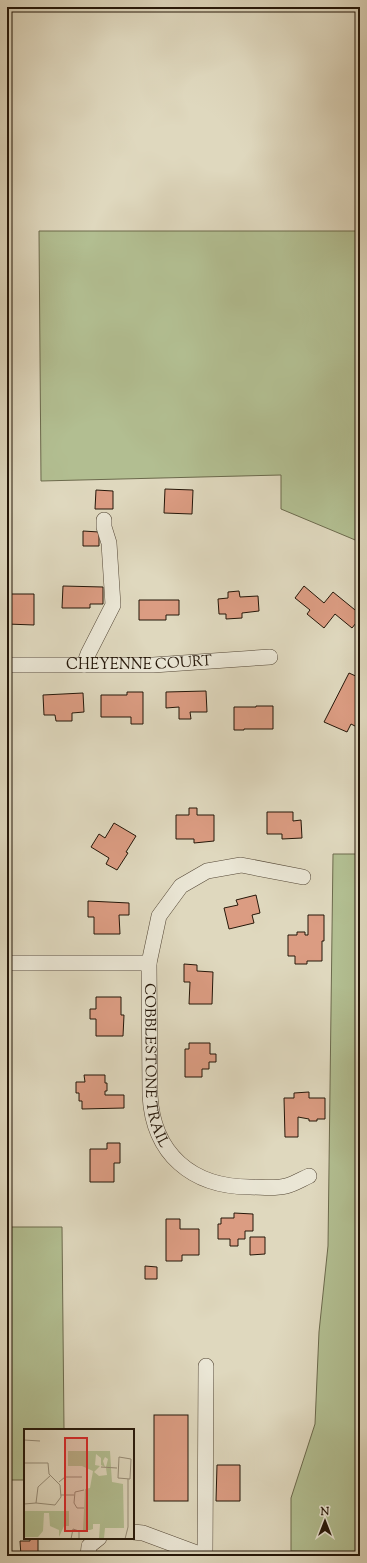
<svg xmlns="http://www.w3.org/2000/svg" width="367" height="1563" font-family="'Sorts Mill Goudy',serif">
  <rect width="100%" height="100%" fill="#dfd8be"/>
  <filter id="stains"><feTurbulence type="fractalNoise" baseFrequency=".005" numOctaves="4"/><feColorMatrix values="0 0 0 0 .2 0 0 0 0 .09 0 0 0 0 .02 0 0 0 .5 -.17"/></filter>
  <radialGradient id="worn" r=".72"><stop offset=".6" stop-color="#630" stop-opacity="0"/><stop offset="1" stop-color="#630" stop-opacity=".3"/></radialGradient>
  <!-- green -->
  <g fill="#b2be91" stroke="#6c6a4d">
    <path d="M39,231H360V542L281,509V475L41,481Z"/>
    <path d="M333,854H360V1552L291,1551V1498L315,1424L319,1332L328,1246Z"/>
    <path d="M7,1227H62L64,1430H25V1480H7Z"/>
  </g>
  <!-- building -->
  <g fill="#db9c82" stroke="#251709">
    <path d="M165,489L193,490L192,514L164,513Z"/>
    <path d="M96,490L113,491V509H95Z"/>
    <path d="M83,531L99,532V546H83Z"/>
    <path d="M63,586L103,587V604H90V608H62Z"/>
    <path d="M304,586L324,603L333,592L360,614V618L352,628L335,614L324,628L307,614L310,610L295,598Z"/>
    <path d="M239,591L240,597L258,596L259,611L242,613V618L226,619V614H219L218,599L228,598V592Z"/>
    <path d="M7,594H34V625L7,624Z"/>
    <path d="M139,600H179V615H166V620H139Z"/>
    <path d="M349,673L360,678V711L358,715L360,716V720L357,727L351,724L347,732L324,722Z"/>
    <path d="M206,691L207,712H190L191,719H179V707L166,708V692Z"/>
    <path d="M127,692H143V724H131V717H101V695H127Z"/>
    <path d="M83,693L84,712L72,713V721H56L55,715H44L43,695Z"/>
    <path d="M256,706H273V729H244V730H234V707H256Z"/>
    <path d="M189,808H197V815H214V841L194,843V839H176V815H189Z"/>
    <path d="M267,812H293V821L301,820L302,838L282,839V834H267Z"/>
    <path d="M114,823L136,836L126,852L128,853L117,870L106,864L109,858L91,847L99,834L105,838Z"/>
    <path d="M256,895L260,913L252,915L254,923L229,929L224,908L238,905L236,900Z"/>
    <path d="M88,901L129,903V915H119L120,934H94V917H88Z"/>
    <path d="M308,915H324V941H322V961H307V964H295V956H288V935H297V932H305V935H308Z"/>
    <path d="M184,964L197,965V971L213,972L212,1004H189L190,982H184Z"/>
    <path d="M96,997H121V1015H124L123,1036H96V1019H90V1009H96Z"/>
    <path d="M189,1043H210V1054H216V1062H209V1069H202V1077H185V1049H189Z"/>
    <path d="M84,1075H105V1083H107V1091H105V1095H124V1108L82,1109V1101H79V1093H76V1082H85Z"/>
    <path d="M309,1092V1098H325V1119H317V1121H309V1119L298,1117V1137H285L284,1098H294V1093Z"/>
    <path d="M107,1143H120V1163H114V1182H90V1149H107Z"/>
    <path d="M234,1213L253,1214V1231H245V1239H238V1246H230V1239H218V1224H221V1218H234Z"/>
    <path d="M166,1219H180V1229H199V1255H182V1261H166Z"/>
    <path d="M250,1237H265V1254L250,1255Z"/>
    <path d="M145,1266L157,1267V1279H145Z"/>
    <rect x="154" y="1415" width="34" height="86"/>
    <path d="M217,1465H240V1501H216Z"/>
    <path d="M30,1538H38V1556H21L20,1541H30Z"/>
  </g>
  <g fill="none" stroke-linecap="round" stroke-linejoin="round">
    <!-- minor casing -->
    <g stroke="#544736" stroke-width="16">
      <g id="minor">
        <path id="s1" d="M7,665H153L270,657"/>
        <path d="M84,665L88,654L113,605L109,543L104,527V520"/>
        <path id="s2" d="M303,877L241,865L207,871L181,886L159,916L149,963L150,1095C153,1154 192,1187 250,1187C262,1187 275,1189 286,1186C294,1184 302,1179 309,1176"/>
        <path d="M7,963H149"/>
        <path d="M133,1532L143,1533L205,1556"/>
        <path d="M88,1556L89,1546L99,1538"/>
        <path d="M205,1556L206,1366"/>
      </g>
    </g>
    <!-- minor -->
    <use href="#minor" stroke="#eae6d5" stroke-width="15"/>
  </g>
  <g text-anchor="middle" dominant-baseline="central" stroke-width="3" stroke-linejoin="round" paint-order="stroke">
    <!-- street labels -->
    <g font-size="15" fill="#251709" stroke="#eae6d5">
      <text stroke="none"><textPath href="#s1" startOffset="132">CHEYENNE COURT</textPath></text>
      <text stroke="none"><textPath href="#s2" startOffset="316">COBBLESTONE TRAIL</textPath></text>
    </g>
  </g>
  <!-- overview -->
  <g transform="translate(24 1429)">
    <rect width="110" height="110" fill="#dfd8be"/>
    <path d="M44,22H86L87,38H82L84,30L81,28L79,32L81,38L77,36V29L72,25L71,36L76,37L70,43L75,47L83,46L82,39H87L88,53L99,55L100,99H81L80,109H75L76,95H69V100L66,101H59L61,60L66,59L69,42L58,37H44ZM0,82H45V97H40L35,108V101L26,97L25,84H20L19,102L14,108H0Z" fill="#b2be91"/>
    <path fill="none" stroke="#958b76" stroke-width="1" d="M0,11L16,12M95,28L107,30L106,50L94,49ZM0,34H24L25,45L36,56L37,68L31,76L12,74L0,75M77,38L93,39M35,53L41,48H58M60,61L51,63L50,74L53,79H60M37,66H50M12,74L14,58L27,46M0,110H110M47,110L49,100L55,102V110M101,110L104,98V50"/>
    <path fill="#d62828" fill-opacity="0.15" stroke="#d62828" stroke-width="2" d="M41,9H63V102H41Z"/>
    <rect width="110" height="110" fill="none" stroke="#251709" stroke-width="2"/>
  </g>
  <!-- margin -->
  <rect width="367" height="1563" fill="none" stroke="#dfd8be" stroke-width="24"/>
  <rect x="8" y="8" width="351" height="1547" fill="none" stroke="#251709" stroke-width="2"/>
  <rect x="12" y="12" width="343" height="1539" fill="none" stroke="#251709"/>
  <!-- north arrow -->
  <g transform="translate(325 1521)" stroke="#eae6d5" stroke-width="3" paint-order="stroke">
  <path d="M0-3L7 15L0 10L-7 15Z" fill="#251709"/>
  <text y="-6" font-size="11" font-weight="bold" text-anchor="middle" fill="#251709">N</text>
  </g>
  <rect width="100%" height="100%" filter="url(#stains)"/>
  <rect width="100%" height="100%" fill="url(#worn)"/>
</svg>
